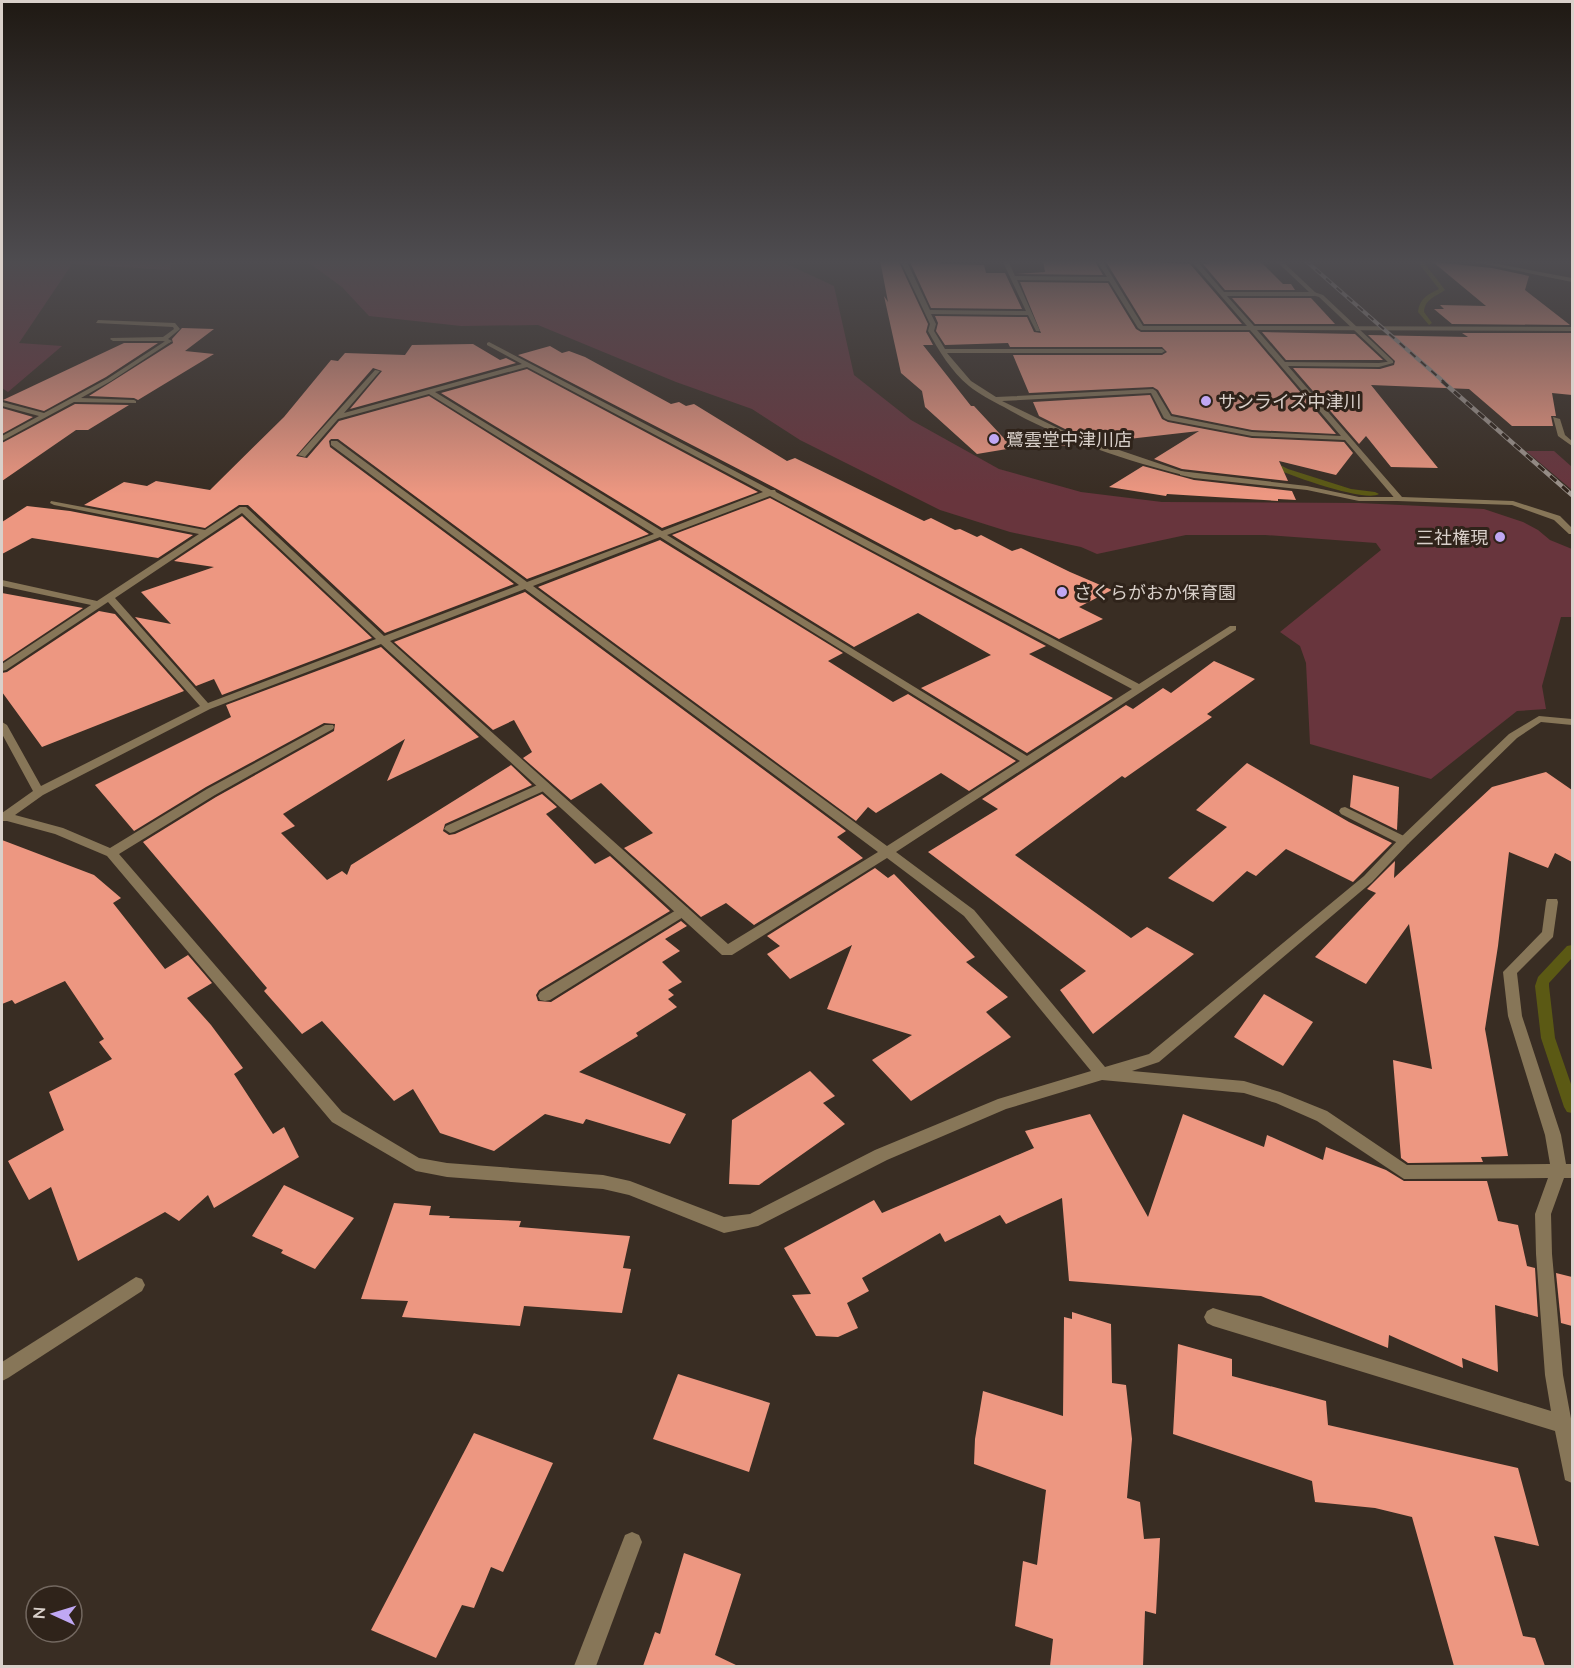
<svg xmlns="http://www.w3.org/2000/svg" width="1574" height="1668" font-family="Lato,'Noto Sans JP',sans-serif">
  <rect width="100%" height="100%" fill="#392d23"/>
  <!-- green -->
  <g fill="#68353d">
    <path d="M2,260H172L170,270L72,264L19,343L62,346L8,392L2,388Z"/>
    <path d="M305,260H778L834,286L854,375L911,420L999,469L1081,492L1162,502L1359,503L1484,509L1523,522L1538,530L1550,540L1572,549V617H1561L1542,686L1546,709L1517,711L1431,779L1310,744L1306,663L1300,646L1280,632L1381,550L1376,543L1265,535H1186L1097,554L1081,547L1010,532L940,510L800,440L752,409L676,382L538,325L461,326L369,316L342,287Z"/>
    <path d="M1526,451H1554L1572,467V490Z"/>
  </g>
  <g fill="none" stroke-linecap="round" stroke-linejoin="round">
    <!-- stream -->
    <g fill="#5b5914" fill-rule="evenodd">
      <path d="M1416,260H1422L1445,290C1435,297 1425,299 1424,312L1432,323L1429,325L1418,312C1419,299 1428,294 1439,289Z"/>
      <path d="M1266,461H1272L1288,469L1351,489L1375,492L1379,494C1364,503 1284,473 1266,465Z"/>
      <path d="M1572,945V958L1549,983V986L1555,1038L1572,1087V1113L1567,1112L1564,1107L1541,1038L1535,986L1538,977L1567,946Z"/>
    </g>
  </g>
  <!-- building -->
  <g fill="#ed9781">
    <path d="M880,260H898L928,324L926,332L933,345H923L971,406H974L1013,448L977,454L925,407L922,391L901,373L884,296L888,302Z"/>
    <path d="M909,260H940V264L984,265L986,273H1005L1022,309L931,308Z"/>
    <path d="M1043,260H1094L1103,275L1016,274L1045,272Z"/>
    <path d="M1105,260L1190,264L1242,324H1144Z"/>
    <path d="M1207,260H1259L1283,284H1291L1295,290H1225L1203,264H1209Z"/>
    <path d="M1433,262L1492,268L1529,276L1525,290L1570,325L1452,324L1434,309H1444L1440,305L1486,306Z"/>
    <path d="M1020,282L1108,283L1136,329L1141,332H1249L1336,434L1252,430L1172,414L1158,390L1153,387L1029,393L1013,355H1162L1167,352L1162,347H1010L1008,343L945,345L936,331L938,323L935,316L1027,317L1034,332L1041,333Z"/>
    <path d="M1232,298H1311L1335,324H1255Z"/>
    <path d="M182,328L214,329L185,351L214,354L138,400L134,398L89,396L173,343L172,339Z"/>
    <path d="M1262,332L1355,334L1383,360H1286Z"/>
    <path d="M1462,333H1572V395L1552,393L1556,416H1551L1553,426H1512L1469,389L1371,385L1438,468L1391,467L1366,436L1359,444L1293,368L1380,369L1394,365L1395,361L1368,335L1468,337Z"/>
    <path d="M124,343H158L106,377L44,411L3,400Z"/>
    <path d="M473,344L500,360L506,358L516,363L350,409L382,371L373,368L296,456L307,458L339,421L429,396L649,534L527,579L338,439H331L329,441L330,447L514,584L385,633L248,505H239L205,528L84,505L124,482L147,486L156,481L210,490L284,417L331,360L338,361L345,353L405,355L412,345Z"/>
    <path d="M550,346L562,353L569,351L585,357L671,404L679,402L686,406L694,404L787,461L795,458L924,521L931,518L955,530L960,529L977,537L981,535L1012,551L1021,548L1070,572L1112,590L1079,607L1103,619L1059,639L775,488L518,355Z"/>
    <path d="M527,369L758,492L662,528L441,393Z"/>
    <path d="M1150,395L1162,419L1168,422L1252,438L1344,442L1353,453L1336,475L1279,461L1288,481L1182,469L1154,459L1199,431L1102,442L1067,430L1039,416L1033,402Z"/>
    <path d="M75,404L129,405L88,430H76L2,481V443Z"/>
    <path d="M2,408L33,417L2,434Z"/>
    <path d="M1044,430L1068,440L1078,444L1052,447Z"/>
    <path d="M1143,466L1194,480L1292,491L1296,500L1278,499V501L1167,494L1166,496L1109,487Z"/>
    <path d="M770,498L1046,646L1029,654L1113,698L1027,753L921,688L991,655L918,613L854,647L672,535Z"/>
    <path d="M27,506L70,511L193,535L158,558L32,538L2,554V522Z"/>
    <path d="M242,516L372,638L222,695L214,679L196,686L135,617L171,624L141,592L214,567L174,561Z"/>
    <path d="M660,540L843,653L828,661L893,702L908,694L1016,761L969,791L941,773L876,813L868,807L856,821L538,587Z"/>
    <path d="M525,592L846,831L837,837L863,858L754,925L726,903L701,917L624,848L653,833L601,783L571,800L523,758L532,752L514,720L493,730L394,642Z"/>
    <path d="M2,593L83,608L2,662Z"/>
    <path d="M99,611L115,614L184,691L42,747L2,692V673L7,672Z"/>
    <path d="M381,647L479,737L387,781L405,739L283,814L295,826L281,833L327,880L342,871L347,875L351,865L511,765L532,785L445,824L443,831L449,835L455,834L542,794L557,807L546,814L595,864L610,856L670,911L539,990L536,995L538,1001L551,1002L681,921L687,926L665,939L680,951L662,962L682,982L668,990L674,995L668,999L677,1007L636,1033L638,1036L579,1072L686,1114L670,1144L586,1119L583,1124L545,1114L494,1151L440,1133L413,1089L394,1101L322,1021L302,1034L264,991L267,988L143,842L216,797L334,731L335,724L324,723L206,787L134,831L95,785L231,717L226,705Z"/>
    <path d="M1214,661L1255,679L1207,714L1212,717L1125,778L1122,776L1015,855L1131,938L1147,927L1194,954L1093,1034L1060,990L1086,971L928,852L998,809L982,799L1126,705L1133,709L1163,688L1171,693Z"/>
    <path d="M1247,763L1349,822L1392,843L1353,882L1286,849L1256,876L1247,871L1213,902L1168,878L1227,827L1196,810Z"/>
    <path d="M1546,772L1572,790V862L1555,853L1548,868L1509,852L1498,946L1485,1029L1508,1156L1481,1157L1483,1162L1408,1163L1401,1158L1393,1060L1432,1069L1409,924L1366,984L1315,957L1376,893L1367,889L1395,861L1394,878L1492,787Z"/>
    <path d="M1353,775L1399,787L1397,830L1350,807Z"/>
    <path d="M2,840L94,875L121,898L113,903L165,969L188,955L212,983L187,998L211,1025L243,1068L234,1074L273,1134L284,1127L299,1157L214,1208L208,1195L179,1221L165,1212L78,1261L51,1187L29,1200L8,1161L64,1130L49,1092L112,1059L99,1042L104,1039L65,981L15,1004L12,1000L2,1004Z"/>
    <path d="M875,868L888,878L894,874L975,957L966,962L1008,997L986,1012L1011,1037L911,1101L872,1060L912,1035L827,1009L852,945L790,979L767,954L780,946L767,936Z"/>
    <path d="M1264,994L1313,1022L1283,1066L1234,1037Z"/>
    <path d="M810,1071L835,1096L823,1103L845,1124L759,1185L729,1184L732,1120Z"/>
    <path d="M1090,1114L1148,1217L1183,1114L1264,1147L1267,1135L1323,1160L1326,1147L1386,1170L1404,1181H1487L1498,1221L1518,1225L1527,1266L1535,1268L1538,1317L1495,1305L1498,1372L1462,1358L1463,1368L1389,1335L1388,1348L1261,1296L1069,1281L1062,1198L1006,1224L1000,1215L945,1242L940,1233L862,1278L869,1291L847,1303L858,1328L838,1337L816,1336L792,1295L811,1294L784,1248L874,1200L882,1213L1034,1148L1025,1131Z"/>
    <path d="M284,1185L354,1218L315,1269L281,1253L283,1250L252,1236Z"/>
    <path d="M394,1203L431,1206L429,1215L450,1216L449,1218L521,1221L519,1227L630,1236L623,1268L631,1269L622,1313L524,1306L520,1326L402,1317L408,1301L361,1299Z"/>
    <path d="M1556,1273L1572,1277V1326L1561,1323Z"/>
    <path d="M1072,1312L1111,1324L1112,1383L1126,1385L1132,1439L1127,1498L1140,1502L1144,1539L1160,1538L1156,1614L1145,1611L1143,1666H1050L1053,1639L1015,1626L1023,1561L1037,1565L1046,1490L974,1464L975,1439L983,1391L1063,1416L1064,1317L1072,1319Z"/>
    <path d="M1178,1344L1232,1359V1376L1326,1401L1328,1425L1518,1468L1539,1546L1494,1536L1523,1636L1535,1638L1545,1666H1454L1412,1517L1375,1508L1315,1502L1312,1481L1173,1434Z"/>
    <path d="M678,1374L770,1403L749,1472L653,1439Z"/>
    <path d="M474,1433L553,1463L503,1572L491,1567L474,1608L462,1605L436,1658L371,1630Z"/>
    <path d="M684,1553L741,1574L715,1655L738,1666H643L655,1632L660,1634Z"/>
  </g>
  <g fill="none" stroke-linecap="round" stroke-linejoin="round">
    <!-- service -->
    <g fill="#877658" fill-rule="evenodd">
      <path d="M98,320L175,323L180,329L168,339L172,341L169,343L163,341H113L110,339L111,338L163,337L174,329L173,327L96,323Z"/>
      <path d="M1180,471L1307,486L1359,497H1400L1404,499L1400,501H1359L1307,490L1194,478L1180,475Z"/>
      <path d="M544,782L548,783L550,786L548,789L454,832L450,833L444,829L446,826Z"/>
      <path d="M1345,807L1408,838L1410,841L1408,844H1400L1341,814L1339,811L1341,808Z"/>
      <path d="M683,906L688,908L689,911L688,914L550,1000L545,1001L540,1000L538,996L540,992Z"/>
    </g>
    <!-- pedestrian -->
    <path fill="#877658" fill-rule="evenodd" d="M1314,292L1323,295L1393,361V363H1389L1319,297L1312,295Z"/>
    <!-- minor -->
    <g fill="#877658" fill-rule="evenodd">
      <path d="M900,260H906L930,310L1026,311L1002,260H1008L1015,276L1107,277L1096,260H1102L1143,326H1247L1190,260H1196L1224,292H1309L1275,260H1281L1317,294L1314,296H1227L1254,326L1572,327V331L1257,330L1285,362L1379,363L1393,361V363L1379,367L1288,366L1402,497L1513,501L1560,516L1572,528V534H1569L1554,520L1512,505L1397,501L1345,440L1252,436L1168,420L1164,418L1151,393L1002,401L1066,432L1187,473L1183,475C1122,459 1059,439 1004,407C992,401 979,394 969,386C951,371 939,351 928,331L930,324ZM1017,280L1109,281L1138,328L1141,330H1250L1341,436L1252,432L1171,416L1156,391L1153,389L996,397L971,381L947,353H1162L1165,351L1162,349H945L934,331L936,324L931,314L1028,315L1036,331H1040Z"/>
      <path d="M1465,260H1477L1572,278V282Z"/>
      <path d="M167,340L172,341L111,381L81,398L134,400L136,401V403L74,402L2,441V436L39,416L2,406V402L44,413L107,379Z"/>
      <path d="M489,342L771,490H775L776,492L1139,684L1230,626H1236V630L896,852L974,910L1105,1067L1149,1054L1364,876L1400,838L1509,734L1539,716L1572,719V725L1541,722L1517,738L1408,844L1372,882L1159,1062L1132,1071L1244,1081L1280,1092L1327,1111L1407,1165L1550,1164L1545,1135L1508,1016L1503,972L1542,932L1546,902L1547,899H1557L1558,902L1553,937L1517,973L1522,1016L1561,1135L1566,1164H1572V1178H1564L1551,1214L1552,1254L1563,1375L1572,1424V1483L1565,1480L1555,1431L1213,1326L1207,1323L1204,1317L1207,1311L1213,1308L1551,1411L1545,1375L1536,1254L1535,1214L1548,1178L1404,1179L1317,1121L1276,1103L1244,1093L1102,1080L1006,1109L887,1160L758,1226L724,1233L629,1195L603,1189L447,1177L416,1171L332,1122L107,856L55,834L7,821H2V813L33,791L2,734V722L7,725L41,786L200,706L108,602L6,670L2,671V664L91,605L2,586V580L97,601L199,534L54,505L50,503L51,501L205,530L240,507H246L384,636L519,585L331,445V441H337L527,582L654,534L429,394L338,419L305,457L298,455L375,370L380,371L344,413L522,364L487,345V343ZM527,367L763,492L662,531L435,392ZM770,496L1132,689L1027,756L667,535ZM242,513L376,639L208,703L115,598ZM660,537L1020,761L887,846L533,586ZM525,589L878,852L728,944L390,641ZM381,644L722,955H732L887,858L964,916L1091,1071L998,1099L875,1150L750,1214L724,1217L630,1181L603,1175L447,1163L419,1158L342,1112L119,854L215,795L333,729L334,727L333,725H325L207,789L110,848L63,828L15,815L43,795L210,709Z"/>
      <path d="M1553,417L1560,419L1565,435L1572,441V446L1558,436Z"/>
      <path d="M136,1277L142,1279L145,1285L142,1291L8,1378L2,1381V1362Z"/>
      <path d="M632,1532L639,1535L642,1542L596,1666H574L625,1535Z"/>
    </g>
    <!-- rail-far1 casing -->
    <g stroke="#9c928b" stroke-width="4">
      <path id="rail-far1" d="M1305,260L1444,382"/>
    </g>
    <!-- rail casing -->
    <g stroke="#9c928b" stroke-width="4.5">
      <path id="rail" d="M1442,381L1572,495"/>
    </g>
    <!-- rail-far1 -->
    <use href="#rail-far1" stroke="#2f231a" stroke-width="2" stroke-dasharray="7" stroke-linecap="butt"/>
    <!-- rail -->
    <use href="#rail" stroke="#2f231a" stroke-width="3" stroke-dasharray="8" stroke-linecap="butt"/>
  </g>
  <!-- sky -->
  <linearGradient id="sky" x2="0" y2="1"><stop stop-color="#1f1913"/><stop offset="0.53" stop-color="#4e4c50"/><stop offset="1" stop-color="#4e4c50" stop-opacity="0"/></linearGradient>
  <rect width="1574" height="494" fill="url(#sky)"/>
  <!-- markers -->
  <g fill="#c0a8f4" stroke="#2f231a" stroke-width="2">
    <circle cx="1206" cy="401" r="6"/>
    <circle cx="994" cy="439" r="6"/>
    <circle cx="1500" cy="537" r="6"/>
    <circle cx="1062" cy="592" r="6"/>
  </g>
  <g text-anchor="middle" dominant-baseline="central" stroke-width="6" stroke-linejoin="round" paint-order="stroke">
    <!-- far-poi labels -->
    <g font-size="18" fill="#d9d0ca" stroke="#2f231a" text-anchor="start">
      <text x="1218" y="401">サンライズ中津川</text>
      <text x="1006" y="439">鷺雲堂中津川店</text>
      <text x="1488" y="537" text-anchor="end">三社権現</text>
      <text x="1074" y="592">さくらがおか保育園</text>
    </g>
  </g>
  <!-- border -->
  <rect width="1574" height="1668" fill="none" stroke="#d9d0ca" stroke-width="6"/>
  <!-- north arrow -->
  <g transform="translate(54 1614) rotate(274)"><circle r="28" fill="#2f231a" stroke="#736860" stroke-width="1.5"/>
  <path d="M0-4.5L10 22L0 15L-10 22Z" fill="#c0a8f4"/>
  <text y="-9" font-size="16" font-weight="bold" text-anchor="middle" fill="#d9d0ca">N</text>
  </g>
</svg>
